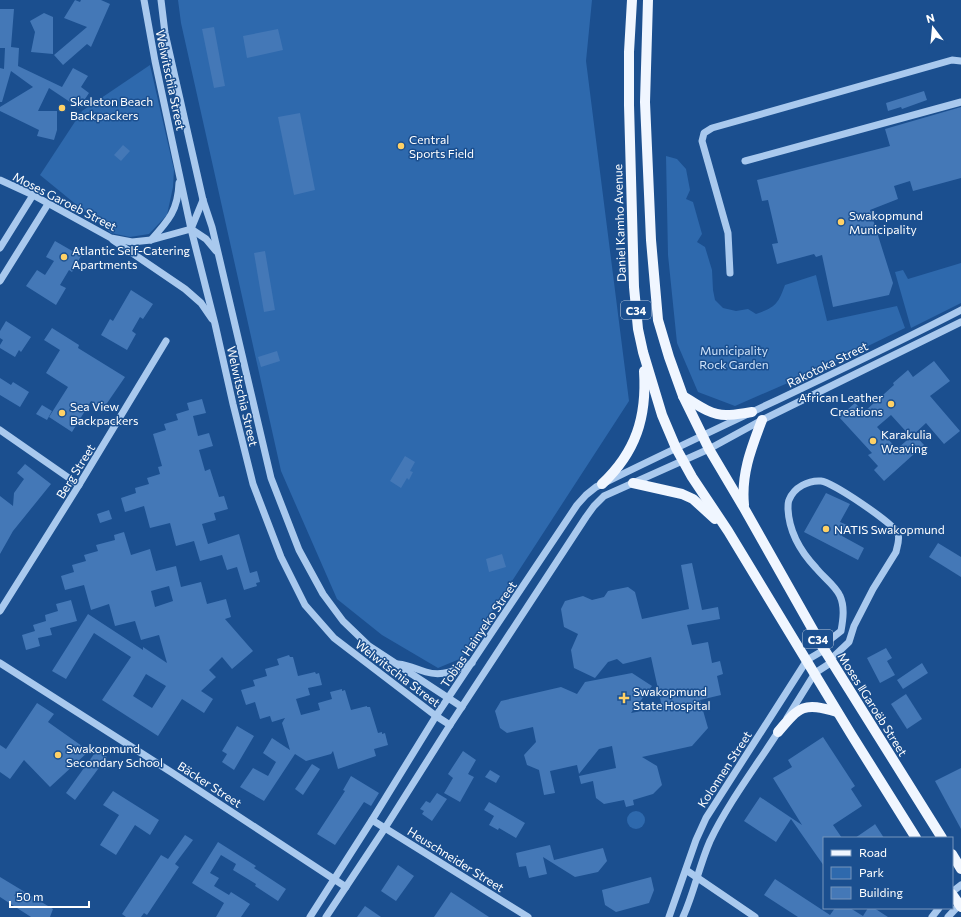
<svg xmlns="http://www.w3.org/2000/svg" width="961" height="917" font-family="Commissioner,sans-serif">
  <rect width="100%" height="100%" fill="#1b4f8f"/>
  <!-- green -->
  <g fill="#2e69ad">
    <path d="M178,0H592L586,61L629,401L462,658L438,668L382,635L337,599L281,471L181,23Z"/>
    <path d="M150,65L174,170L173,187L167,215L149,234L130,237L111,233L40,175L82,111Z"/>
    <path d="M666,156L677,159L686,169L690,190L686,199L693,202L702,234L697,242L705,247L712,270L713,290L715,300L723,308L736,311L748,309L756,314C776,307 778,304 785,285L816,275L827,321L897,306L905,328L829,365L735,406L698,392L677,343L668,255Z"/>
    <path d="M961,263V303L911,328L895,272L903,270L908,279Z"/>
    <circle cx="636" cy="820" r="9"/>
  </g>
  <!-- building -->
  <g fill="#4478b7" fill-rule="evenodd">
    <path d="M75,0L80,2L81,0H101L110,4L91,47L87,44L63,65L54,55L87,27L64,18Z"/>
    <path d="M0,9H14L11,47L19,48L18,66L62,87L73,68L88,76L81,87L89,93L79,108L49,88L38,111H57V130L54,140L37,136L39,130L0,111V107L33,87L11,71L2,102H0V68L4,69L5,48H0Z"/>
    <path d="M44,13L53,17V54L31,52L35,32L30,21Z"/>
    <path d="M214,27L225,86L214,88L202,29Z"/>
    <path d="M278,29L283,50L247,58L243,36Z"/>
    <path d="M924,91L927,100L902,109L901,107L888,111L886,103Z"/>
    <path d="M961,107V178L913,191L910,181L894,186L898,199L870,210L893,283L889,295L833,307L822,255L816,257L814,254L777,264L772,244L778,243L768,200L762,201L757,180L890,146L885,129Z"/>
    <path d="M300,113L315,190L294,195L278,117Z"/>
    <path d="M123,145L130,151L121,161L114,155Z"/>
    <path d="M55,241L81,256L72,272L69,270L60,285L66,288L56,305L26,286L37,270L45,275L54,261L46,257Z"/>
    <path d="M265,251L275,310L264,312L254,253Z"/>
    <path d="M131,290L153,304L143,319L140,317L132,331L136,334L127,350L101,335L110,319L113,321Z"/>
    <path d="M6,321L31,337L21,352L19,350L15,357L0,348V345L3,340L0,338V331Z"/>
    <path d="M52,328L79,345L78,348L125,377L103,409L91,401L72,432L49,417L68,387L46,373L60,350L44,340Z"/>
    <path d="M277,351L280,361L261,367L258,357Z"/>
    <path d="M934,361L950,381L930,396L960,431L944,444L926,423L911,437L891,415L877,427L897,449L914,434L924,445L884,481L874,470L878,466L868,455L872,453L839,417L855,403L864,412L894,385L893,383L908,370L913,377Z"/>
    <path d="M0,378L11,385L13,382L29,392L20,407L0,395Z"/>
    <path d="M202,399L206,413L193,416L198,436L209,433L213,446L199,450L205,471L210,469L219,497L224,496L228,509L214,513L216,520L202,524L208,544L239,534L250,573L257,571L260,582L256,583L257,586L244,590L237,567L227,570L222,555L200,561L194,541L176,546L170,523L150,528L144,506L125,512L121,498L136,493L135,488L149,484L147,478L160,474L158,467L162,466L153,434L166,430L164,424L178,420L176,414L189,410L187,403Z"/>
    <path d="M42,405L52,411L47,420L36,414Z"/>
    <path d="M405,456L415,462L410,471L413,472L409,480L407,478L401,488L390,481Z"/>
    <path d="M25,464L51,484L13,531L0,554V496L13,506L14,493L24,479L17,473Z"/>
    <path d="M826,493L850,504L840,522L847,525L842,536L864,548L858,560L804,532Z"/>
    <path d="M109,510L112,519L100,523L97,514Z"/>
    <path d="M124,532L131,555L150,549L156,571L176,566L181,587L201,582L207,604L226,599L231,617L225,619L253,651L232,669L222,657L209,670L216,677L201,691L213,699L204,713L182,699L158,736L102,700L131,657L94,633L66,679L52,671L88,614L143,650V647L167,663L159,635L141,640L135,621L115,626L109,604L91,610L84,585L65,590L61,576L74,572L72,565L86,561L84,555L98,551L96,545L115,540L114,535ZM169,586L173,601L155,607L151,591ZM146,674L166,686L152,708L133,696Z"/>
    <path d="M938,543L961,557V577L929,557Z"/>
    <path d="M502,554L506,567L489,572L486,559Z"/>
    <path d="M692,563L702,610L718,607L720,619L687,625L692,645L708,642L712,663L720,661L723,674L717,676L721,695L700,700L708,728L692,746L642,757L657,766L662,785L653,794L633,800L634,805L626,807L624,800L604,804L596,798L593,781L581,784L579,776L616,768L612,746L599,749L579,774L577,765L550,771L555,793L544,795L539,770L527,765L524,755L536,742L533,727L507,733L500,728L495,711L501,701L561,687L577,694L585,682L632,673L652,686L631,713L662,707L651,657L623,664L617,659L608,662L595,678L574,668L571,650L578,634L564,627L561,609L565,601L583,596L592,600L604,597L608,591L628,587L635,592L642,619L689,609L681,565Z"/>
    <path d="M71,600L77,621L50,628L52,635L38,638L40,646L26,650L22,635L35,631L33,625L46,621L45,615L58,611L56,604Z"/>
    <path d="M886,648L892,658L887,661L895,675L880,683L867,658Z"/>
    <path d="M289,655L290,657H293L298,676L315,672L316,674L319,673L322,685L308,688L310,695L296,699L301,715L320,710L318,703L332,699L330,692L342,689V691L345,690L351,710L367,706V707H370L378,733L382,732V734L385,733L388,745L374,749L376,756L338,769L333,751L331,754L306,761L295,754L264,801L240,787L253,768L268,776L276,762L263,753L272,738L290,750L282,723L285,718L272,722L270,716L260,719L255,702L246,705L241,690L255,686L253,680L267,676L265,669L279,665L277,659Z"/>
    <path d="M922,663L928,673L903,689L897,680Z"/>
    <path d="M906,694L922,719L907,729L891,704Z"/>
    <path d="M37,703L54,714L48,722L89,751L50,787L24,760L10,779L0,772V745L6,749Z"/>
    <path d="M237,726L254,736L234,770L222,762L227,754L222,751Z"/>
    <path d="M823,737L855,786L851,789L862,806L833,825L842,838H824V866L791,819L776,842L744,821L760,797L802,825L773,778L792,767L788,760Z"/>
    <path d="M97,750L107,757L75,800L66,793Z"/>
    <path d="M463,751L476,760L468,774L474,777L460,802L444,793L453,778L448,774Z"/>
    <path d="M312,764L320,769L303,795L295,789Z"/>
    <path d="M961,768V829L935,781Z"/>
    <path d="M490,770L500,776L496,783L485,777Z"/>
    <path d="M351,776L379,793L371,806L364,802L335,845L317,834L345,791L343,790Z"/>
    <path d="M113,791L159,820L150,835L135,825L116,855L100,845L119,815L103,805Z"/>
    <path d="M437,793L447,799L432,821L422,814L424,811L420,809L426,801L430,803Z"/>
    <path d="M489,802L525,823L516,838L499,828L498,830L489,825L494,816L484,810Z"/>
    <path d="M875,824L884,838H855L874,825Z"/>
    <path d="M185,835L193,840L175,864L179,867L147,915L144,913L141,917H126L122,914L161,855L168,859Z"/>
    <path d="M218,842L256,866L254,868L286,889L278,901L255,886L256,884L233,870L236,864L221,855L210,873L219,878L214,886L229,895L231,892L250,904L241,917H216L224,903L192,883Z"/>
    <path d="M550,845L554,860L603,848L607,861L598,872L575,877L543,857L547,874L529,878L526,866L519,867L516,853Z"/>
    <path d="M398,865L414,876L396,901L381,891Z"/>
    <path d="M0,877L53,909L50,917H31L0,897Z"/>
    <path d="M651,877L654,890L649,903L616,912L605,905L602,890Z"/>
    <path d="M775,879L830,915L835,908H850L863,916L868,908H874L888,917H798L764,895Z"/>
    <path d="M451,892L489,917H434Z"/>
    <path d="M365,906L381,917H357Z"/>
  </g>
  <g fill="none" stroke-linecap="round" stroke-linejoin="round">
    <!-- minor -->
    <g stroke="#a9c9ee" stroke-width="7">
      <path d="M144,0L155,61L191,229L215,324L233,404L253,484L281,557L305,605L334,638L436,716L450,725"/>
      <path d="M161,0L165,33L203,200L212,227L271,478L299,550L323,594L343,621L369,646L462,707"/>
      <path d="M745,161L961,102"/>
      <path d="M0,180L33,195L111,238L132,242L151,240L191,229"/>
      <path d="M191,229L206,239L216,251"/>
      <path d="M191,229L203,200"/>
      <path d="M113,240L185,289L201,303L212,319"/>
      <path d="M151,240C169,220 178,210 179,183"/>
      <path d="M0,248L33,195"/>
      <path d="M730,273L728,233L702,141L704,133L712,128L952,60L961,61"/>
      <path d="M0,281L48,204"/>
      <path d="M0,430L79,485"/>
      <path d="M0,611L79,485L166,341"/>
      <path d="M822,646L841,631C843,620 845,607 840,596C836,586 822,576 816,568C801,552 789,531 788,509C788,506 788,502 789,500C794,487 809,480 821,481C832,482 895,524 898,534C900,539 897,547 896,552L873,589L854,626L849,642L831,659"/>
      <path d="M0,663L171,772L346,887"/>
      <path d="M398,664C409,665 416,669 426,672C443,677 457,670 472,663"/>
      <path d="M787,718L815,673L832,662"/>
      <path d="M372,820L528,917"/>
      <path d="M686,870L755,917"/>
      <path d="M952,892L961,885"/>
      <path d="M310,917L372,820L436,716L577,505L586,495L596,487C717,427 841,372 961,310"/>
      <path d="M326,917L385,828L450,725L586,517L594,506L604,496L709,449L762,420L961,322"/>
      <path d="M669,917L696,840L706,818L807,660L824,650"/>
      <path d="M683,917C694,893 699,866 710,841C728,803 757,765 780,729"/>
      <path d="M932,917L939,908"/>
      <path d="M948,917L961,903"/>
    </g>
    <!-- major -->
    <g stroke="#f0f6ff" stroke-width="10">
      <path d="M632,0L629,52V105L634,287L638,329L643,352L662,415L676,448L692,477L728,531L851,734L916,838"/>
      <path d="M648,0L645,102L651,240L658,320L669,357L683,396L709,449L744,508L822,646L942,838"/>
      <path d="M683,396C696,404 710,415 726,415C735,415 744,413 752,412"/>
      <path d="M633,483L682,494L693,499L715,519"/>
      <path d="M602,484C636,452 647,417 644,371"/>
      <path d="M744,505C741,474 751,449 762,420"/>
      <path d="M778,732C800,706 803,702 837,712"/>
      <path d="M952,854L961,869"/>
      <path d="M952,894L961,907"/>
    </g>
  </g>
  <!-- markers -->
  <g fill="#ffd166" stroke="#1b4f8f" stroke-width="1.5">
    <circle cx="62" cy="108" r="4"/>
    <circle cx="401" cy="146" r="4"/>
    <circle cx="841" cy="222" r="4"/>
    <circle cx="64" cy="257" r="4"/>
    <circle cx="891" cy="404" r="4"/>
    <circle cx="62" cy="413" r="4"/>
    <circle cx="873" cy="441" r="4"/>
    <circle cx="826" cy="529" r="4"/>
    <path d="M622 692h4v4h4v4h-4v4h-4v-4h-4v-4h4z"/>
    <circle cx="58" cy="755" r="4"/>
  </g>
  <g text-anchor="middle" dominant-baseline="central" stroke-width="3" stroke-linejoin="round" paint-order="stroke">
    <!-- shield labels -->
    <g fill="#1b4f8f" stroke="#bbcadd" stroke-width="1">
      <rect x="621" y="301" width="30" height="18" rx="3"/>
      <rect x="803" y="630" width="30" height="18" rx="3"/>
    </g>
    <g font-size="11" font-weight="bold" fill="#fff">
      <text x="636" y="310">C34</text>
      <text x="818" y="639">C34</text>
    </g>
    <!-- street labels -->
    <g font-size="12" fill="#fff" stroke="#1b4f8f">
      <text transform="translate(171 80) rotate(78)">Welwitschia Street</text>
      <text transform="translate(65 201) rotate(27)">Moses Garoeb Street</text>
      <text transform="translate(619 223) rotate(-92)">Daniel Kamho Avenue</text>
      <text transform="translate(827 364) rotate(-26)">Rakotoka Street</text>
      <text transform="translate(243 396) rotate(77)">Welwitschia Street</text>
      <text transform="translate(75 471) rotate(-58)">Berg Street</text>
      <text transform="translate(478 634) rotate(-56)">Tobias Hainyeko Street</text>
      <text transform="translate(398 673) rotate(37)">Welwitschia Street</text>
      <text transform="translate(873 704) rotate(58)">Moses ǁGaroëb Street</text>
      <text transform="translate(724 769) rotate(-57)">Kolonnen Street</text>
      <text transform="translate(210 784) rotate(33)">Bäcker Street</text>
      <text transform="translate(456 859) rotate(32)">Heuschneider Street</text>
    </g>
    <!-- poi labels -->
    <g font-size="12" fill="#fff" stroke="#1b4f8f" text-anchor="start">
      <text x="70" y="101">Skeleton Beach<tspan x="70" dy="14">Backpackers</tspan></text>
      <text x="409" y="139">Central<tspan x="409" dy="14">Sports Field</tspan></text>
      <text x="849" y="215">Swakopmund<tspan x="849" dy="14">Municipality</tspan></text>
      <text x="72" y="250">Atlantic Self-Catering<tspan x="72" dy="14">Apartments</tspan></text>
      <text x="883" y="397" text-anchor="end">African Leather<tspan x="883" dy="14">Creations</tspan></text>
      <text x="70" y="406">Sea View<tspan x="70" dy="14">Backpackers</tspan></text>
      <text x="881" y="434">Karakulia<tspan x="881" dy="14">Weaving</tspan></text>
      <text x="834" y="529">NATIS Swakopmund</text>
      <text x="633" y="691">Swakopmund<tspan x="633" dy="14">State Hospital</tspan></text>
      <text x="66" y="748">Swakopmund<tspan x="66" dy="14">Secondary School</tspan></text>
    </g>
    <!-- park labels -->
    <g font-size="12" fill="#cfe3fa" stroke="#1b4f8f">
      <text x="734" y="350">Municipality<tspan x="734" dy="14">Rock Garden</tspan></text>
    </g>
  </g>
  <!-- legend -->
  <rect x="823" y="837" width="130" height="72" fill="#1b4f8f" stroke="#7695bc"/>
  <rect x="831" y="850" width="20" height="6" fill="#f0f6ff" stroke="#7695bc"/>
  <text x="859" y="857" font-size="12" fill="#ffffff">Road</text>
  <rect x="831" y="867" width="20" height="12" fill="#2e69ad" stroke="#7695bc"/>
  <text x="859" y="877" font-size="12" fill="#ffffff">Park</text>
  <rect x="831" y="887" width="20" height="12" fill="#4478b7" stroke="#7695bc"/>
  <text x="859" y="897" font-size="12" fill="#ffffff">Building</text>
  <!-- north arrow -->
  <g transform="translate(933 28) rotate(344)" stroke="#1b4f8f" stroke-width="3" paint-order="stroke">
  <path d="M0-3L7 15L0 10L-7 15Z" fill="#ffffff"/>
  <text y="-6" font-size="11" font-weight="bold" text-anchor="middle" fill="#ffffff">N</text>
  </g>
  <!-- scale -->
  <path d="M10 901v6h79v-6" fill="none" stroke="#ffffff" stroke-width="2"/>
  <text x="16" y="901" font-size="12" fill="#ffffff" stroke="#1b4f8f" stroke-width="3" paint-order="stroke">50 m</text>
</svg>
